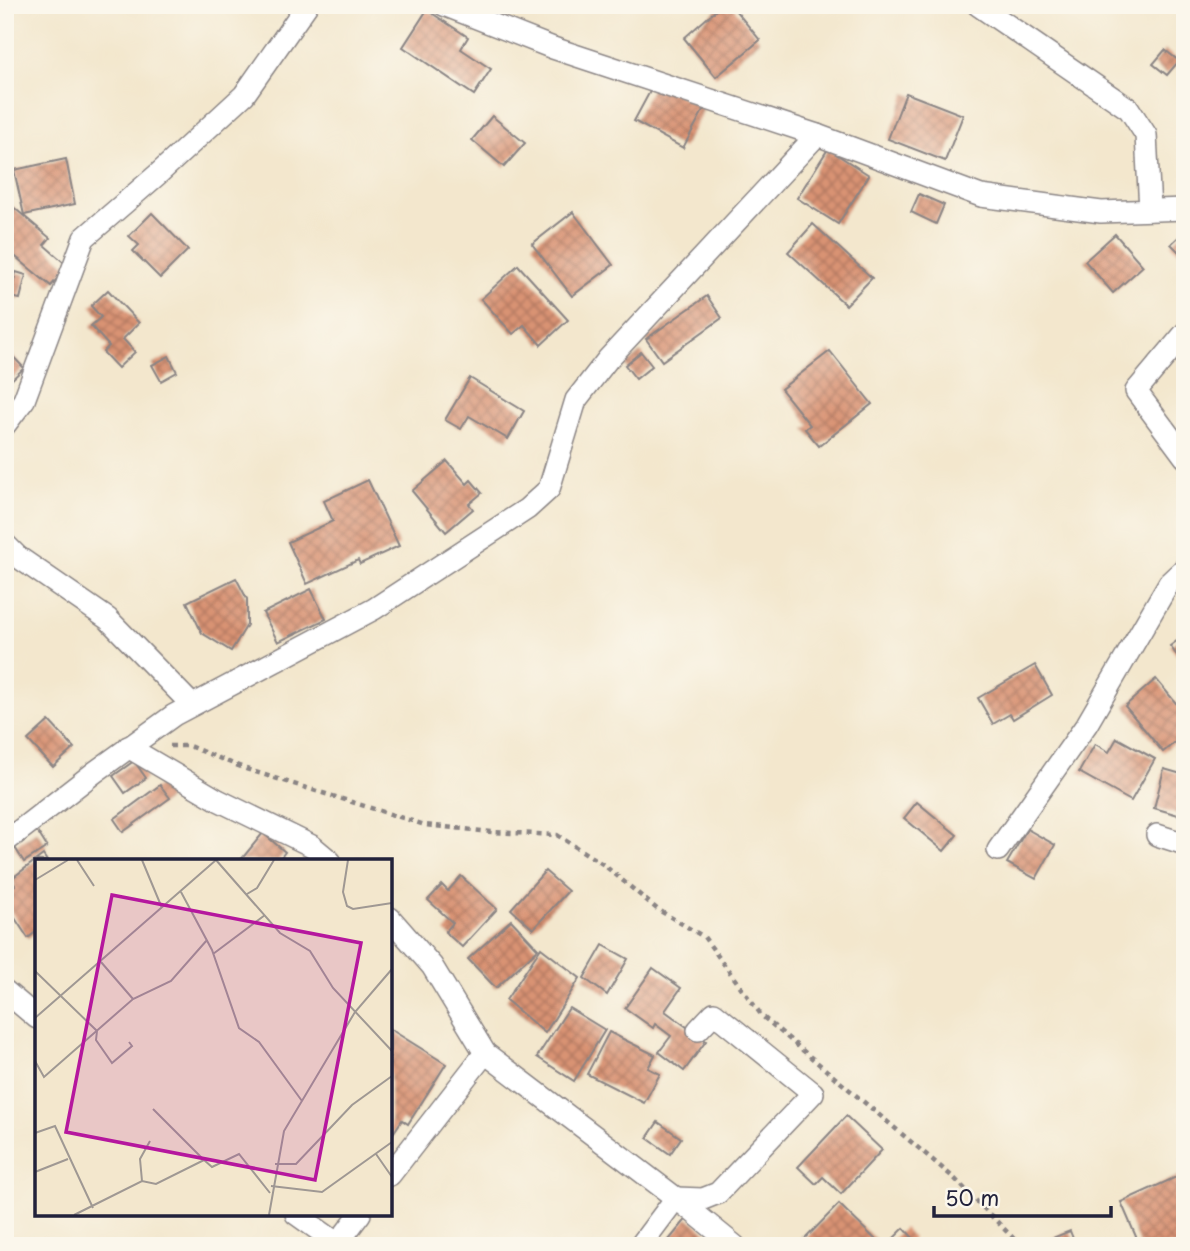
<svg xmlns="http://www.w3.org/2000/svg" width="1190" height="1251" font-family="'Playpen Sans',sans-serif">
  <defs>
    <pattern id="building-cross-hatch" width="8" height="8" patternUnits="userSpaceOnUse" patternTransform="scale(1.75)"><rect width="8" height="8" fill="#d99373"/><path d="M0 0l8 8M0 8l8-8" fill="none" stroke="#b07860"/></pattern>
  </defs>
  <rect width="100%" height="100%" fill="#fbf7ec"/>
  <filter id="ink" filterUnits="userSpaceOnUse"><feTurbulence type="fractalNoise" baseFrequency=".0143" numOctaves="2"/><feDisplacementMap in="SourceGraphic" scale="14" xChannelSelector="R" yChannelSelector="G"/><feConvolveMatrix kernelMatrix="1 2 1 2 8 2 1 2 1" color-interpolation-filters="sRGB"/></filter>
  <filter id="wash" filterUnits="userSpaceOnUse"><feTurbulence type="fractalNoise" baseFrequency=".00686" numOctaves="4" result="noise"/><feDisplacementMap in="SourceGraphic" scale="28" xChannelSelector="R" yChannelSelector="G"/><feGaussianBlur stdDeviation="1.57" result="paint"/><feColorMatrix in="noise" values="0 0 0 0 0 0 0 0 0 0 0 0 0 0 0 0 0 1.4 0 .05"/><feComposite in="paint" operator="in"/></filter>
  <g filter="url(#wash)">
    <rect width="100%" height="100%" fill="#f3e7cd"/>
    <g id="blocks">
      <!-- building -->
      <g fill="url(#building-cross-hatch)">
        <path d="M258,5H273L266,12Z"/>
        <path d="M722,5H731L760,40L716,77L684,38Z"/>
        <path d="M427,10L468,37L461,49L491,69L474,95L403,47Z"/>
        <path d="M1165,50L1179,61L1167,75L1153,64Z"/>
        <path d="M655,82L704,109L683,148L634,121Z"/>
        <path d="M906,93L963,115L945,161L888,139Z"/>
        <path d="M492,116L525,143L504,167L472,140Z"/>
        <path d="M5,131L14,136L5,149Z"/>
        <path d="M828,149L869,175L838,224L797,198Z"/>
        <path d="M66,159L75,204L24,215L14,170Z"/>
        <path d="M919,194L944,205L936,224L911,212Z"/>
        <path d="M5,200L50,238L44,245L68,266L51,286L5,248Z"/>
        <path d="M573,212L613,265L572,296L532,244Z"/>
        <path d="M152,213L188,250L160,278L133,251L139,245L129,236Z"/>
        <path d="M813,224L872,278L846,305L788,252Z"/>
        <path d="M1185,231V258L1171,244Z"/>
        <path d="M1115,234L1143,266L1113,293L1085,261Z"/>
        <path d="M518,265L568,320L541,345L524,325L513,334L481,299Z"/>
        <path d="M16,272L26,275L20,299L10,297Z"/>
        <path d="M108,290L139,323L123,339L135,352L118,368L103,352L109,346L91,326L101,317L91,306Z"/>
        <path d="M707,296L722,318L662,361L646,339Z"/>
        <path d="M5,348L24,368L5,386Z"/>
        <path d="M830,351L872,404L819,446L805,429L810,425L781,389Z"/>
        <path d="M641,352L652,366L636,379L625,365Z"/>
        <path d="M169,356L177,372L161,381L152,365Z"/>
        <path d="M470,378L524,411L508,439L469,416L461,429L445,420Z"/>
        <path d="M447,461L467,484L471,480L482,493L469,504L473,509L446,532L412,491Z"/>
        <path d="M368,480L399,546L360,564L358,560L307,584L288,542L333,521L324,501Z"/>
        <path d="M236,578L247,599V625L231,651L202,633L187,602Z"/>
        <path d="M311,589L326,619L278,642L263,613Z"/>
        <path d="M1185,635V666L1170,646Z"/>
        <path d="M1035,665L1052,695L1013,719L1010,714L993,724L978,698Z"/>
        <path d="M1156,679L1185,714V734L1163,752L1125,706Z"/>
        <path d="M49,721L74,748L53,767L28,740Z"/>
        <path d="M1117,738L1155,759L1131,801L1079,772L1095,744L1109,752Z"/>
        <path d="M134,761L146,778L125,793L113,776Z"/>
        <path d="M1164,769L1185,775V817L1154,808Z"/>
        <path d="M160,785L170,798L123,832L114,819Z"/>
        <path d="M917,802L957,835L944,851L904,818Z"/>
        <path d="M1027,829L1055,845L1036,879L1007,863Z"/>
        <path d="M37,831L47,847L24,862L14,846Z"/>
        <path d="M263,833L285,852L278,861H240Z"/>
        <path d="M43,855L47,861H37V931L28,938L5,903V895L15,885L11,879Z"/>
        <path d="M545,871L568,891L533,929L511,909Z"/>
        <path d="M461,876L497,909L462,947L445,932L453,923L428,900L442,885L448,891Z"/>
        <path d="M511,920L538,949L496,988L468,959Z"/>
        <path d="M603,945L628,959L607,995L584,978Z"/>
        <path d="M541,948L580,978L545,1033L506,1000Z"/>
        <path d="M653,968L681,988L665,1011L706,1041L684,1071L659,1052L671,1036L655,1024L653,1028L625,1008Z"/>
        <path d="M569,1008L605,1030L574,1081L537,1057Z"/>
        <path d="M390,1029L446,1064L408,1124L402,1120L390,1138Z"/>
        <path d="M609,1032L655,1055L648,1068L660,1074L644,1103L587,1074Z"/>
        <path d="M846,1116L882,1150L841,1194L823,1177L816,1184L798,1167Z"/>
        <path d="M658,1122L681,1138L670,1154L647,1138Z"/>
        <path d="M1185,1173V1246H1140L1121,1202Z"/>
        <path d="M839,1204L882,1246H798Z"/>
        <path d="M688,1217L723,1246H664Z"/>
        <path d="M904,1228L913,1238L905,1246H886Z"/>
        <path d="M1070,1231L1076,1246H1047L1045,1241Z"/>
      </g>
    </g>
  </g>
  <g filter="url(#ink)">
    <use href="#blocks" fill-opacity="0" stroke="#8a8484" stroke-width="2"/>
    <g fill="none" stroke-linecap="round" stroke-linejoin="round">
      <!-- street casing -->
      <g stroke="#8a8484" stroke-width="24">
        <g id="street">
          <path d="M444,5L553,48L817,135L981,196L1101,212L1185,209"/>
          <path d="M978,5L1129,109L1146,135L1150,210"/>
          <path d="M1185,333L1136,391L1185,457"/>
          <path d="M5,425L24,400L84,238L157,175L244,95L307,5"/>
          <path d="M5,544L18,557L108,619L192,705"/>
          <path d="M128,747L218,800L312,846L330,861"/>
          <path d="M1157,835L1185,844"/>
          <path d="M5,842L95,772L174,715L374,609L527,509L549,489L576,400L608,359L817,135"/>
          <path d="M998,850L1087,724L1169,583L1185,568"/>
          <path d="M390,918L432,966L485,1053L676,1198L735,1246"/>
          <path d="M5,991L37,1018"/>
          <path d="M390,1175L485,1053"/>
          <path d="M676,1198L703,1199L718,1193L813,1093L714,1013L698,1030"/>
          <path d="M296,1214L341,1246"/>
          <path d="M338,1243L360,1214"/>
          <path d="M640,1246L676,1198"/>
        </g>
      </g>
      <!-- path -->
      <path stroke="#8a8484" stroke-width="4.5" stroke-dasharray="5 5" stroke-linecap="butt" d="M170,746H189L246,769L425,825L492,832L557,835L604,865L657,909L704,937L762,1016L954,1178L1021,1246"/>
      <!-- street -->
      <use href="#street" stroke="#fff" stroke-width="21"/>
    </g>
  </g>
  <!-- overview -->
  <g transform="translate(35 859)">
    <rect width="357" height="357" fill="#f3e7cd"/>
    <path fill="none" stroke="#9f9893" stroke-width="2" d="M42,1L59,27M107,1L127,49M181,1L245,74L275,92L298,129L357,192M313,1L308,33L312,47L318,50L357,44M0,21L33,1M146,33L177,91L204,169L224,183L267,242M212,35L222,29L239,1M178,95L230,56M66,103L98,140M0,112L62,172L61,181L77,204L97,187L94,183M0,159L181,1M0,202L9,218L98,140L136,122L172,81M118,250L169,301M0,274L20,267L58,349M341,295L357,318M240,305H261L317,246L357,217M0,313L33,300M107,322L105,300L115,282M236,327L287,333L357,283M39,356L107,322L121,325L169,301L177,308L204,295L235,334M234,356L249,272L320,153L357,110"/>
    <path fill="#b5179e" fill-opacity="0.15" stroke="#b5179e" stroke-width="3.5" d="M77,36L326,84L280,321L31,273Z"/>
    <rect width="357" height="357" fill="none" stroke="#22223b" stroke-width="3.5"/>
  </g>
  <!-- margin -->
  <rect width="1190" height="1251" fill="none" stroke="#fbf7ec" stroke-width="28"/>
  <!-- scale -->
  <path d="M934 1206v10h177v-10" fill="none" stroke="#22223b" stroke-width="3.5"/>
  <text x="945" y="1206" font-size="21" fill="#22223b" stroke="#fbf7ec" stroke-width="5" paint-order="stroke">50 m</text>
</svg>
